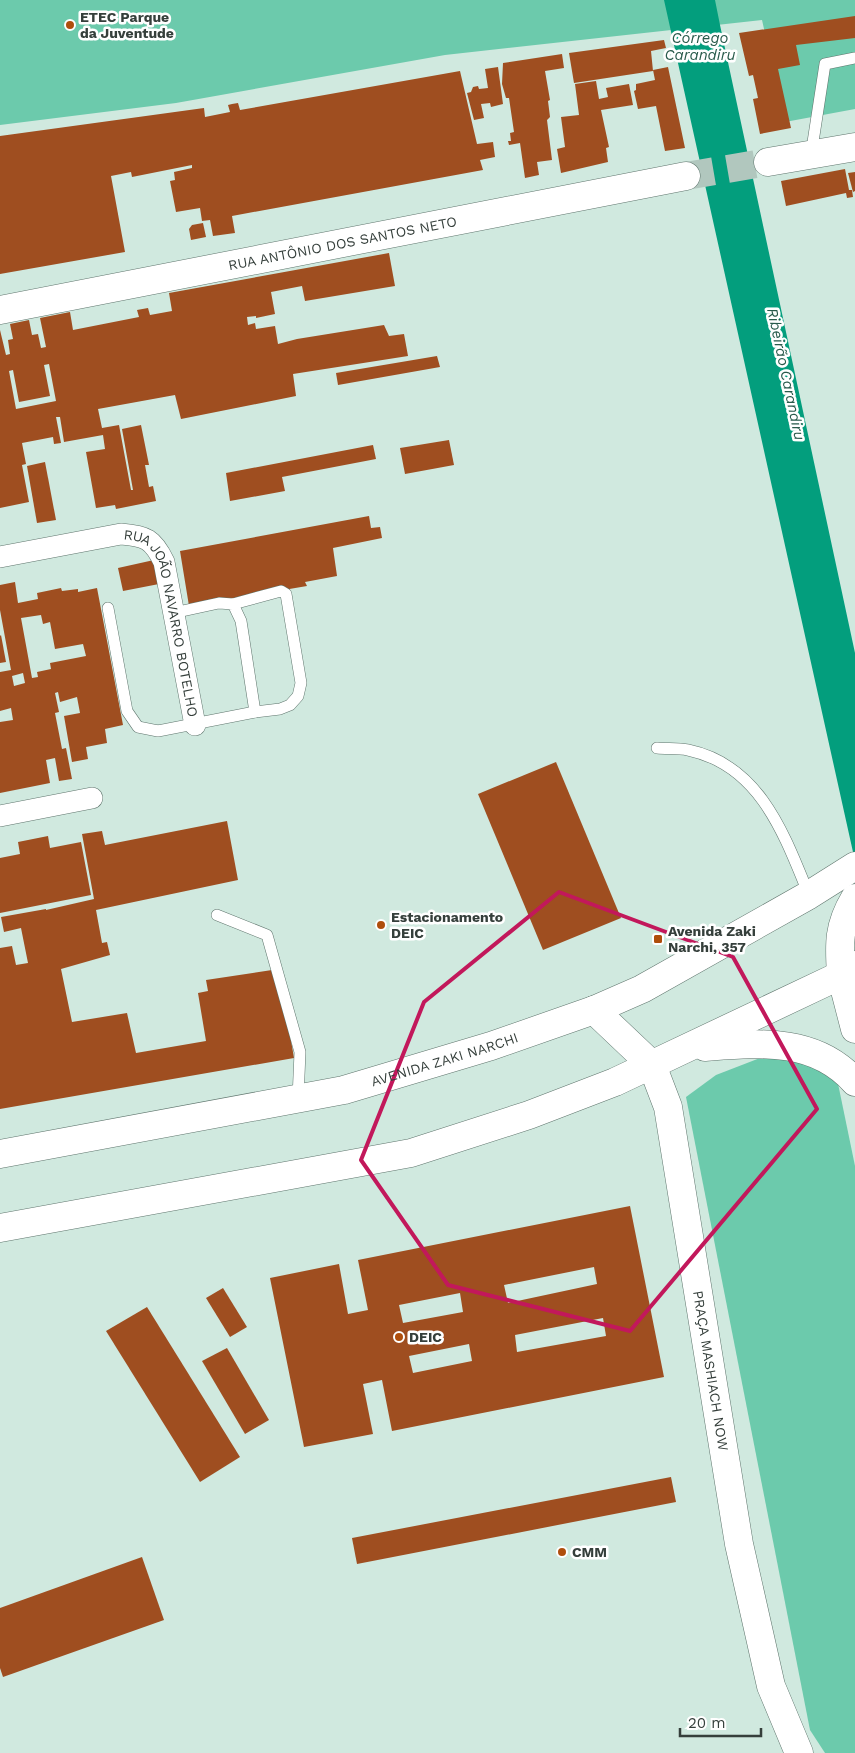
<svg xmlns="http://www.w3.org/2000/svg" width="855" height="1753" font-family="'Work Sans',sans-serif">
  <rect width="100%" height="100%" fill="#d0e9df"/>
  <!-- green -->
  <g fill="#6ccaac">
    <path d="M0,0H855V109L785,122L762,20L445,55L176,103L0,125Z"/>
    <path d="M760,1058L795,1059L835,1069L855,1166V1753H825L810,1730L686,1097L716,1075Z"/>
  </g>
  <!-- water -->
  <path fill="#039e7d" d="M664,0H715L720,25L855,653V861Z"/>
  <!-- building -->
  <g fill="#9f4e20" fill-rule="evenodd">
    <path d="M855,16V38L796,45L800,65L778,69L791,128L760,134L753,99L758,98L753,75L749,76L739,33Z"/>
    <path d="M664,40L666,48L651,51L653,71L574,83L569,53Z"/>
    <path d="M562,54L564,68L545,71L550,100L548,101L550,117L547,120L552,160L537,162L539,175L525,178L520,143L509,145L508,141H511L510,133L514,132L509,98H506L502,84L503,63Z"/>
    <path d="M498,67L503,104L491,107L490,103L481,104L484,118L474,120L467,93L471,92L473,87L478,86L479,89L488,88L485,69Z"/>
    <path d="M668,67L685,148L665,151L656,106L638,109L634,91L636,90V84L655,80L653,70Z"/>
    <path d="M460,71L477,144L493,142L495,157L480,160L483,170L232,216L235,233L213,236L210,220L202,221L200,208L176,212L170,181L175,180L174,172L192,168V165L132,177L131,172L111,176L125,252L0,274V136L204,108L205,117L230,112L228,105L232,104L238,103L240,110Z"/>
    <path d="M596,81L599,99L608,97L606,88L629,84L633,105L601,110L609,147L606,148L608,162L561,173L557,149L565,147L561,117L579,115L575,84Z"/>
    <path d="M845,169L849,190H852L853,197L847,198L846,193L786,206L781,181Z"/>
    <path d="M855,172V191L853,192L848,173Z"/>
    <path d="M203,223L206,237L191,240L189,229L192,225Z"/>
    <path d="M389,253L395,286L305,301L302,286L271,292L275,314L256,318V316L247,317L248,325L255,323L256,329L275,326L278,344L297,339L384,325L389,336L404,334L408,356L293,374L296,396L181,419L175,395L98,409L102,428L119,425L131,490H133L122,429L141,425L149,465H145L149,487L153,486L156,501L116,509L115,505L96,508L86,452L105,449L103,435L64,442L60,417H56L61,443L54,444L53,437L22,443L26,464L22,465L29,502L0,508V330L6,355L10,354L8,340L13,339L10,324L29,320L32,335L38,334L41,348L46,347L40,318L70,312L73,330L139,317L137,310L148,308L150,315L172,311L169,293ZM49,364L56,401L16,409L9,371L13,370L19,402L50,396L44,365Z"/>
    <path d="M437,356L440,367L338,385L336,373Z"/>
    <path d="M449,440L454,465L405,474L400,448Z"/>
    <path d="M373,445L376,459L282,477L285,491L230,501L226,473Z"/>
    <path d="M45,462L56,520L37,523L27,466Z"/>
    <path d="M369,516L371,528L380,527L382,538L333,548L337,576L305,582L307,586L189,606L180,551Z"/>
    <path d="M154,560L159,584L123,591L118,568Z"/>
    <path d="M15,582L18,603L38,599L37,593L61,588L62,591L78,589V592L97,588L123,725L105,729L107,743L86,747L88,759L72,762L64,716L80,713L77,697L60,702L58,692L55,693L59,712L55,713L62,749L66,748L72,779L59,781L55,758L46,760L50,783L0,793V722L13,720L11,708L0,711V672L11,670L0,610V585ZM41,615L43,624L50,622L55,649L83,644L86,656L50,663L51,669L37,672L38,677L32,678L21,618ZM23,673L25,683L14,686L12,676Z"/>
    <path d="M1,635L6,662L0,663V636Z"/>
    <path d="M556,762L621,918L543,950L478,794Z"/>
    <path d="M227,821L238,880L96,910L102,943L107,942L110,955L61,969L72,1022L127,1013L136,1053L206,1041L198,993L208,991L206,980L272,970L278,994L283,993L294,1058L0,1109V948L12,946L16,965L28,963L21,928L4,932L1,917L46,909V910L94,899L82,834L102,831L105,845Z"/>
    <path d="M48,836L50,848L81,842L91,895L0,913V858L20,854L18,842Z"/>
    <path d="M630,1206L664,1377L392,1431L382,1380L363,1384L373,1434L304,1447L270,1278L339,1264L348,1314L368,1310L358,1260ZM594,1267L597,1284L508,1303L504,1285ZM460,1293L463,1312L403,1323L399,1305ZM603,1318L606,1336L517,1352L515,1335ZM469,1344L472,1361L413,1373L409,1356Z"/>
    <path d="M223,1288L247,1327L230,1337L206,1298Z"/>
    <path d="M147,1307L240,1457L200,1482L106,1331Z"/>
    <path d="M227,1348L269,1420L245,1434L202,1361Z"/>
    <path d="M671,1477L676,1502L357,1564L352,1538Z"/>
    <path d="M142,1557L164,1620L3,1677L0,1668V1608Z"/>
  </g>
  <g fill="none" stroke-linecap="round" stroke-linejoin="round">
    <!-- secondary-tunnel -->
    <path stroke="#b1c7be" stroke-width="28" stroke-dasharray="28 14" stroke-linecap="butt" d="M686,176L768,162"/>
    <!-- lane casing -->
    <g stroke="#5f756d" stroke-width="12">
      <g id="lane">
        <path d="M811,155L825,64L855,58"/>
        <path d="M108,608L127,711L138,727L158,731L255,712L280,709L290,705L298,696L301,683L286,594L281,591L233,604"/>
        <path d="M173,613L219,603L233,604L241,621L255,712"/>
        <path d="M657,748C667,749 678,748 688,750C760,765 784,834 809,895"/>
        <path d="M217,915L267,935L300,1052L298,1099"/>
      </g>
    </g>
    <!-- street casing -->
    <g stroke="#5f756d" stroke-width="22">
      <g id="street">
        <path id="s1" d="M0,557L121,534C146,536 153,539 164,562L195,725"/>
        <path d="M0,816L92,798"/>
      </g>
    </g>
    <!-- secondary casing -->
    <g stroke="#5f756d" stroke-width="29">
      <g id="secondary">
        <path d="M768,162L855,147"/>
        <path id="s2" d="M0,310L686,176"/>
        <path d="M841,975L855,1029"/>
        <path id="s3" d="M594,1010L652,1065L668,1107L739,1544L771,1686L799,1753"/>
      </g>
    </g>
    <!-- primary casing -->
    <g stroke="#5f756d" stroke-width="29">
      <g id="primary">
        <path d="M841,975C839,944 838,926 855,898"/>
        <path d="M705,1047C759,1043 815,1037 855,1082"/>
        <path id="s4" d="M0,1154L344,1090L491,1046L594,1010L642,989L809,895L855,866"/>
        <path d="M0,1228L411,1153L529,1115L615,1082L841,975L855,965"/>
      </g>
    </g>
    <!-- lane -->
    <use href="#lane" stroke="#fff" stroke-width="11"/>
    <!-- street -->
    <use href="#street" stroke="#fff" stroke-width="21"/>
    <!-- secondary -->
    <use href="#secondary" stroke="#fff" stroke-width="28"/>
    <!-- primary -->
    <use href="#primary" stroke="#fff" stroke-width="28"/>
  </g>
  <!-- marked area -->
  <path fill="none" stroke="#c2185b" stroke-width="4" stroke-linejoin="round" d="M559,892L733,957L817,1109L630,1331L448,1285L361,1160L424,1002Z"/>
  <!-- markers -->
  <g fill="#af4e0c" stroke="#fff" stroke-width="2">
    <circle cx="70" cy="25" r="5"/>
    <circle cx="381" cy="925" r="5"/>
    <rect x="653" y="934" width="10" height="10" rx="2.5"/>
    <circle cx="399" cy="1337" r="5"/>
    <circle cx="562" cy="1552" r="5"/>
  </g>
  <g text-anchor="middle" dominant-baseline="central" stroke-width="5" stroke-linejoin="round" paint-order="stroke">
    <!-- poi labels -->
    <g font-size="14" font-weight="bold" fill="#353f3b" stroke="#fff" text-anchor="start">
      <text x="80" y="17">ETEC Parque<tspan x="80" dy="16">da Juventude</tspan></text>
      <text x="391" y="917">Estacionamento<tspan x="391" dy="16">DEIC</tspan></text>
      <text x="668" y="931">Avenida Zaki<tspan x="668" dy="16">Narchi, 357</tspan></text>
      <text x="409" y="1337">DEIC</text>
      <text x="572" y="1552">CMM</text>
    </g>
    <!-- street labels -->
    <g font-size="14" fill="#353f3b" stroke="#fff">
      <text stroke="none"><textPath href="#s2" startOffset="349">RUA ANTÔNIO DOS SANTOS NETO</textPath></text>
      <text stroke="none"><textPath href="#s1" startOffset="231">RUA JOÃO NAVARRO BOTELHO</textPath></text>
      <text stroke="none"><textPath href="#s4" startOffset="455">AVENIDA ZAKI NARCHI</textPath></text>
      <text stroke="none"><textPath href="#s3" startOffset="392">PRAÇA MASHIACH NOW</textPath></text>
    </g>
    <!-- water labels -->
    <g font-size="15" font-style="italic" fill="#285a4b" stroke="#fff">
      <text x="700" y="38">Córrego<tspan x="700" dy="17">Carandiru</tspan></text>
      <text transform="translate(786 374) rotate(78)">Ribeirão Carandiru</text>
    </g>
  </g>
  <!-- scale -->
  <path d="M680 1728v8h81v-8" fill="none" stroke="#353f3b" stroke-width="2.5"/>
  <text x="688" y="1728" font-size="15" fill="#353f3b" stroke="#ffffff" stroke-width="4" paint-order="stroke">20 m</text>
</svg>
